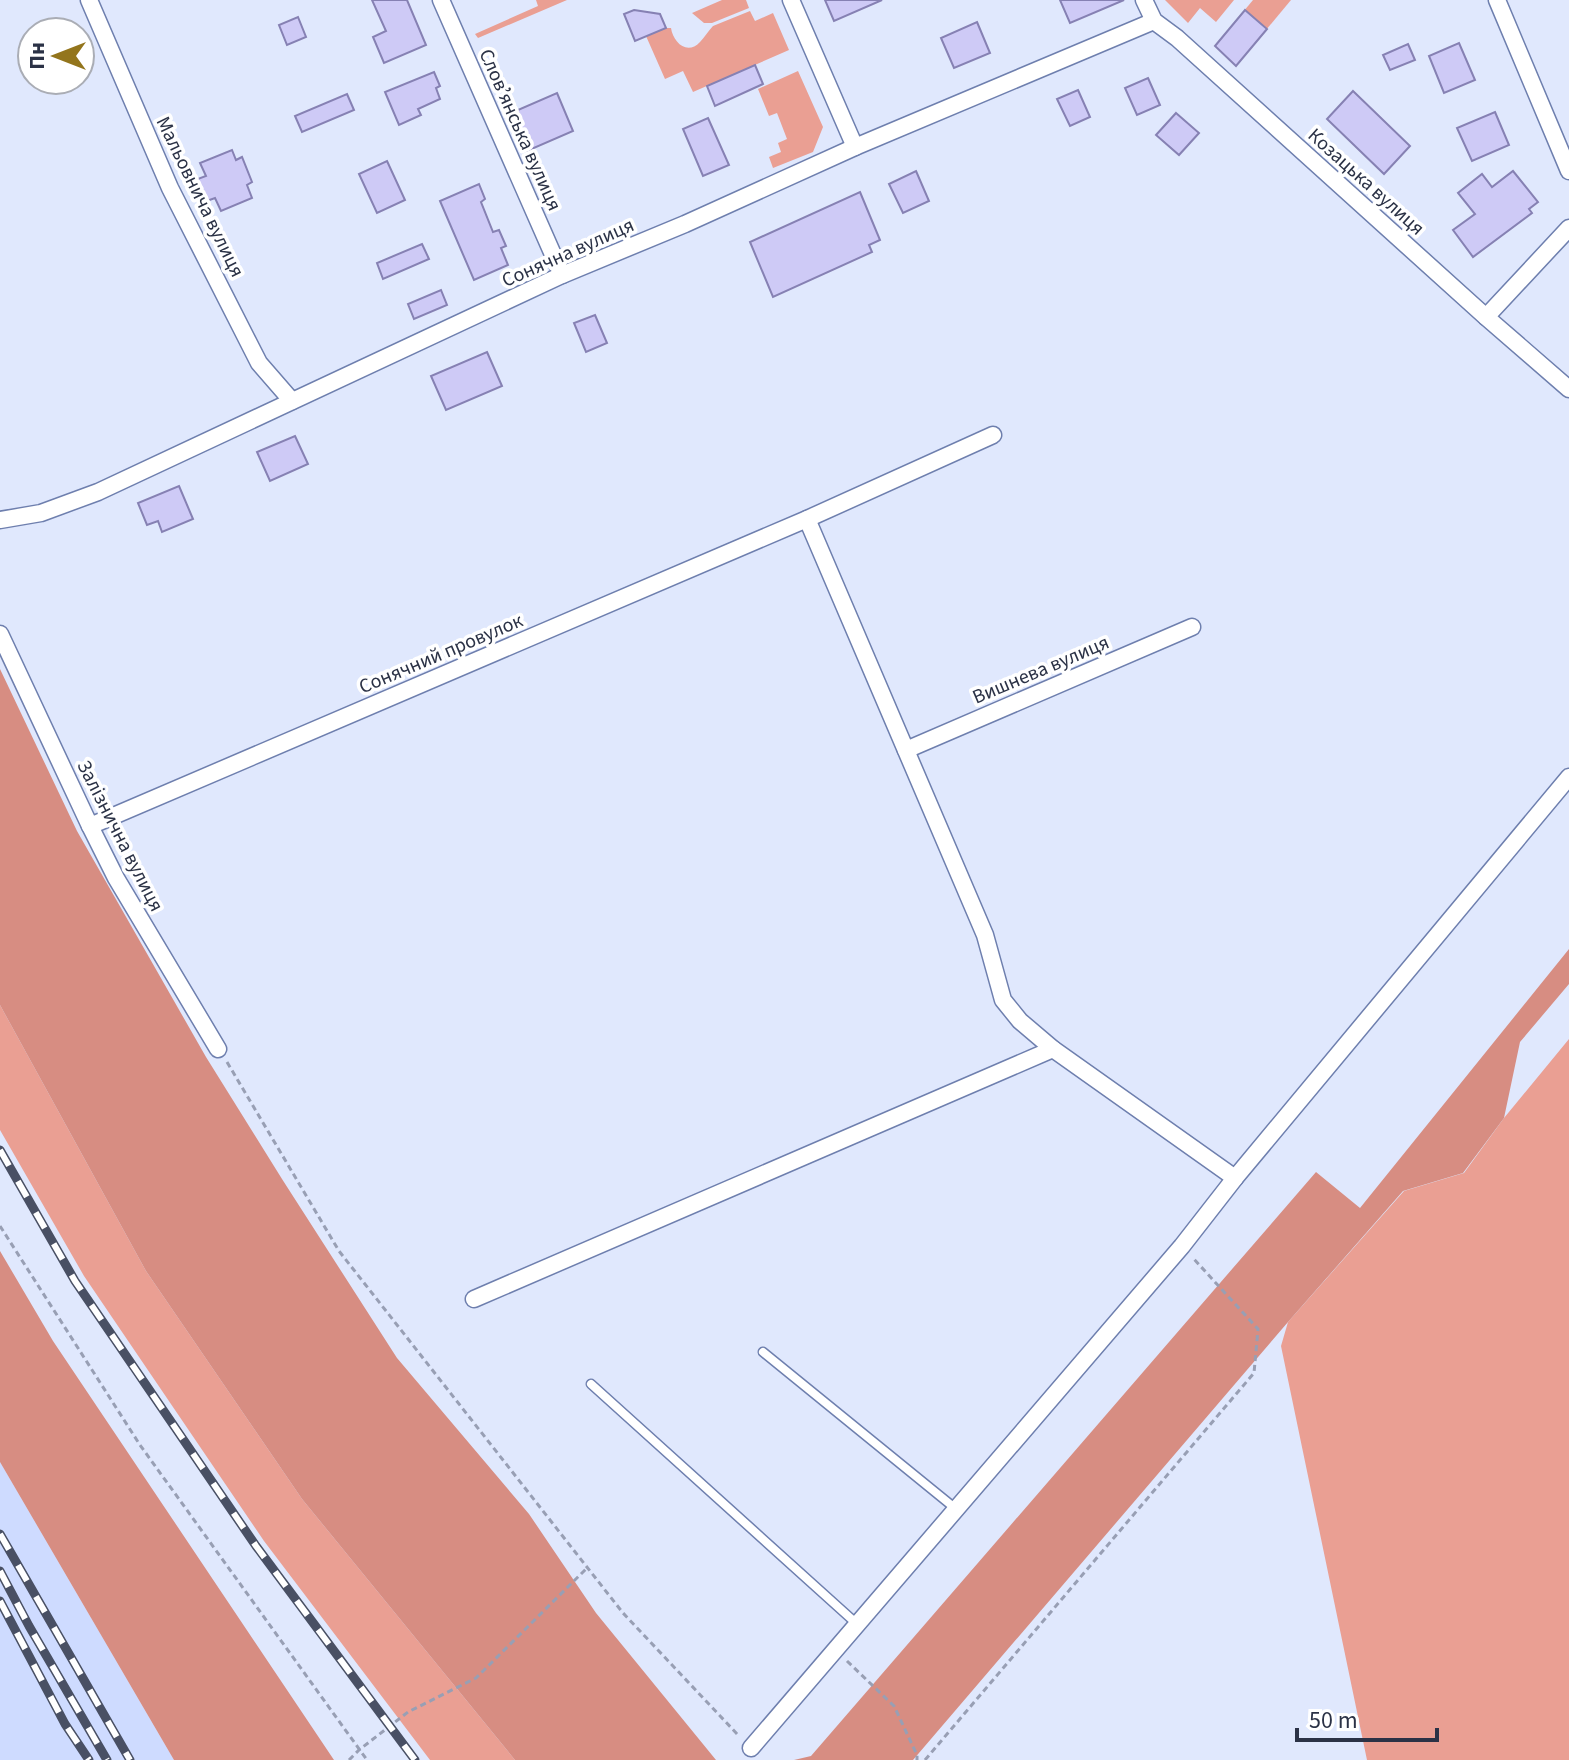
<svg xmlns="http://www.w3.org/2000/svg" width="1569" height="1760" font-family="'Source Sans 3',sans-serif">
  <rect width="100%" height="100%" fill="#e0e8fd"/>
  <!-- built -->
  <path fill="#cedbff" d="M0,1462L174,1760H0Z"/>
  <!-- green -->
  <g fill="#ea9f93">
    <path d="M536,0H567L478,38L475,34L538,6Z"/>
    <path d="M722,0H746L749,8L712,23H704L692,13Z"/>
    <path d="M1165,0H1234L1216,22L1200,8L1188,23Z"/>
    <path d="M1253,0H1291L1236,66L1215,46Z"/>
    <path d="M750,11L755,21L773,13L789,50L693,92L683,71L665,79L646,36L666,28H671C673,42 687,56 700,42C705,37 708,31 713,26Z"/>
    <path d="M798,71L823,127L813,152L773,168L769,157L781,152L778,143L787,139L777,113L769,116L758,89Z"/>
    <path d="M0,1005L146,1271L302,1499L515,1760H430L264,1541L84,1276L0,1130Z"/>
    <path d="M1569,1039V1760H1367L1281,1346L1288,1322L1404,1191L1464,1173L1504,1118Z"/>
  </g>
  <!-- forest -->
  <g fill="#d78d82">
    <path d="M0,669L77,831L206,1057L282,1179L397,1358L529,1514L596,1613L716,1760H515L302,1499L146,1271L0,1005Z"/>
    <path d="M1569,949V984L1520,1042L1504,1118L1463,1173L1403,1191L1288,1322L913,1760H794L811,1756L1316,1172L1360,1208Z"/>
    <path d="M0,1251L53,1341L334,1760H174L0,1462Z"/>
  </g>
  <!-- building -->
  <g fill="#cecaf6" stroke="#8681b3" stroke-width="2">
    <path d="M372,0H407L426,45L384,63L373,37L386,31Z"/>
    <path d="M825,0H882L834,21Z"/>
    <path d="M1060,0H1124L1070,23Z"/>
    <path d="M634,10L660,14L666,28L635,41L624,14Z"/>
    <path d="M1245,10L1267,29L1236,66L1215,46Z"/>
    <path d="M298,17L306,37L287,45L279,25Z"/>
    <path d="M977,22L990,53L954,68L941,38Z"/>
    <path d="M1459,43L1475,80L1444,93L1429,56Z"/>
    <path d="M1408,44L1415,60L1390,70L1383,55Z"/>
    <path d="M755,65L763,84L715,106L707,86Z"/>
    <path d="M434,72L440,86L436,88L440,99L418,109L421,115L399,125L385,92Z"/>
    <path d="M1148,78L1160,105L1137,115L1125,88Z"/>
    <path d="M1078,90L1090,117L1070,126L1057,99Z"/>
    <path d="M1353,91L1410,146L1384,174L1327,119Z"/>
    <path d="M557,93L573,131L527,151L511,113Z"/>
    <path d="M347,94L354,110L302,132L295,116Z"/>
    <path d="M1495,112L1509,145L1472,161L1457,128Z"/>
    <path d="M1176,113L1199,133L1179,155L1156,135Z"/>
    <path d="M708,118L729,165L703,176L683,129Z"/>
    <path d="M232,150L236,160L242,157L252,182L247,185L252,198L221,211L215,198L204,202L195,180L206,176L200,163Z"/>
    <path d="M387,161L405,200L377,213L359,174Z"/>
    <path d="M916,171L929,201L903,213L889,184Z"/>
    <path d="M1513,171L1538,202L1529,209L1532,213L1473,257L1453,230L1475,214L1458,193L1482,174L1492,187Z"/>
    <path d="M479,184L485,199L481,202L493,232L499,230L506,246L501,248L508,265L474,280L440,201Z"/>
    <path d="M860,192L880,240L869,245L872,252L773,297L750,242Z"/>
    <path d="M422,244L429,259L383,279L377,263Z"/>
    <path d="M441,290L447,305L414,319L408,304Z"/>
    <path d="M595,315L607,343L586,352L574,323Z"/>
    <path d="M487,352L502,386L446,410L431,376Z"/>
    <path d="M295,436L308,464L270,481L257,452Z"/>
    <path d="M179,486L193,519L162,532L158,521L147,525L138,503Z"/>
  </g>
  <g fill="none" stroke-linecap="round" stroke-linejoin="round">
    <!-- service casing -->
    <g stroke="#6e7fae" stroke-width="11">
      <g id="service">
        <path d="M763,1352L956,1509"/>
        <path d="M591,1384L857,1624"/>
      </g>
    </g>
    <!-- minor casing -->
    <g stroke="#6e7fae" stroke-width="19">
      <g id="minor">
        <path d="M89,0L170,188L259,363L292,401"/>
        <path d="M441,0L562,275"/>
        <path d="M791,0L855,147"/>
        <path d="M1144,0L1154,21L1177,38L1486,317L1569,389"/>
        <path d="M1497,0L1569,171"/>
        <path d="M1486,317L1569,228"/>
        <path d="M807,519L985,935L1003,1000L1020,1021L1053,1049L1235,1178"/>
        <path d="M0,520L41,513L98,492L562,275L685,224L855,147L1154,21"/>
        <path d="M0,634L90,826L116,878L218,1049"/>
        <path d="M906,750L1192,627"/>
        <path d="M90,826L807,519L993,435"/>
        <path d="M474,1299L1053,1049"/>
        <path d="M751,1748L1182,1246L1235,1178L1569,777"/>
      </g>
    </g>
    <!-- path -->
    <g stroke="#989fb4" stroke-width="3" stroke-dasharray="6 4" stroke-linecap="butt">
      <path d="M227,1062L339,1251L623,1613L739,1736"/>
      <path d="M0,1226L140,1445L367,1760"/>
      <path d="M847,1661L894,1706L917,1755V1760"/>
      <path d="M349,1760L359,1750L408,1712L476,1678L587,1568"/>
      <path d="M925,1760L1254,1373L1258,1329L1193,1258"/>
    </g>
    <!-- service -->
    <use href="#service" stroke="#fff" stroke-width="8"/>
    <!-- minor -->
    <use href="#minor" stroke="#fff" stroke-width="16"/>
    <!-- rail casing -->
    <g stroke="#495064" stroke-width="9">
      <g id="rail">
        <path d="M0,1150L75,1281L256,1546L415,1760"/>
        <path d="M0,1534L130,1760"/>
        <path d="M0,1571L29,1626L107,1760"/>
        <path d="M0,1601L65,1724L89,1760"/>
      </g>
    </g>
    <!-- rail -->
    <use href="#rail" stroke="#fff" stroke-width="6" stroke-dasharray="18" stroke-linecap="butt"/>
  </g>
  <g text-anchor="middle" dominant-baseline="central" stroke-width="7" stroke-linejoin="round" paint-order="stroke">
    <!-- street labels -->
    <g font-size="20" fill="#2b3246" stroke="#fff">
      <text transform="translate(520 130) rotate(66)">Словʼянська вулиця</text>
      <text transform="translate(1366 182) rotate(42)">Козацька вулиця</text>
      <text transform="translate(200 197) rotate(64)">Мальовнича вулиця</text>
      <text transform="translate(568 253) rotate(-24)">Сонячна вулиця</text>
      <text transform="translate(441 654) rotate(-23)">Сонячний провулок</text>
      <text transform="translate(1041 670) rotate(-23)">Вишнева вулиця</text>
      <text transform="translate(120 836) rotate(63)">Залізнична вулиця</text>
    </g>
  </g>
  <!-- north arrow -->
  <g transform="translate(56 56) rotate(270)"><circle r="38" fill="#ffffff" stroke="#aaadb5" stroke-width="2"/>
  <path d="M0-6L14 30L0 20L-14 30Z" fill="#93751c"/>
  <text y="-12" font-size="22" font-weight="bold" text-anchor="middle" fill="#2b3246">Пн</text>
  </g>
  <!-- scale -->
  <path d="M1297 1728v12h140v-12" fill="none" stroke="#2b3246" stroke-width="4"/>
  <text x="1309" y="1728" font-size="24" fill="#2b3246" stroke="#ffffff" stroke-width="6" paint-order="stroke">50 m</text>
</svg>
